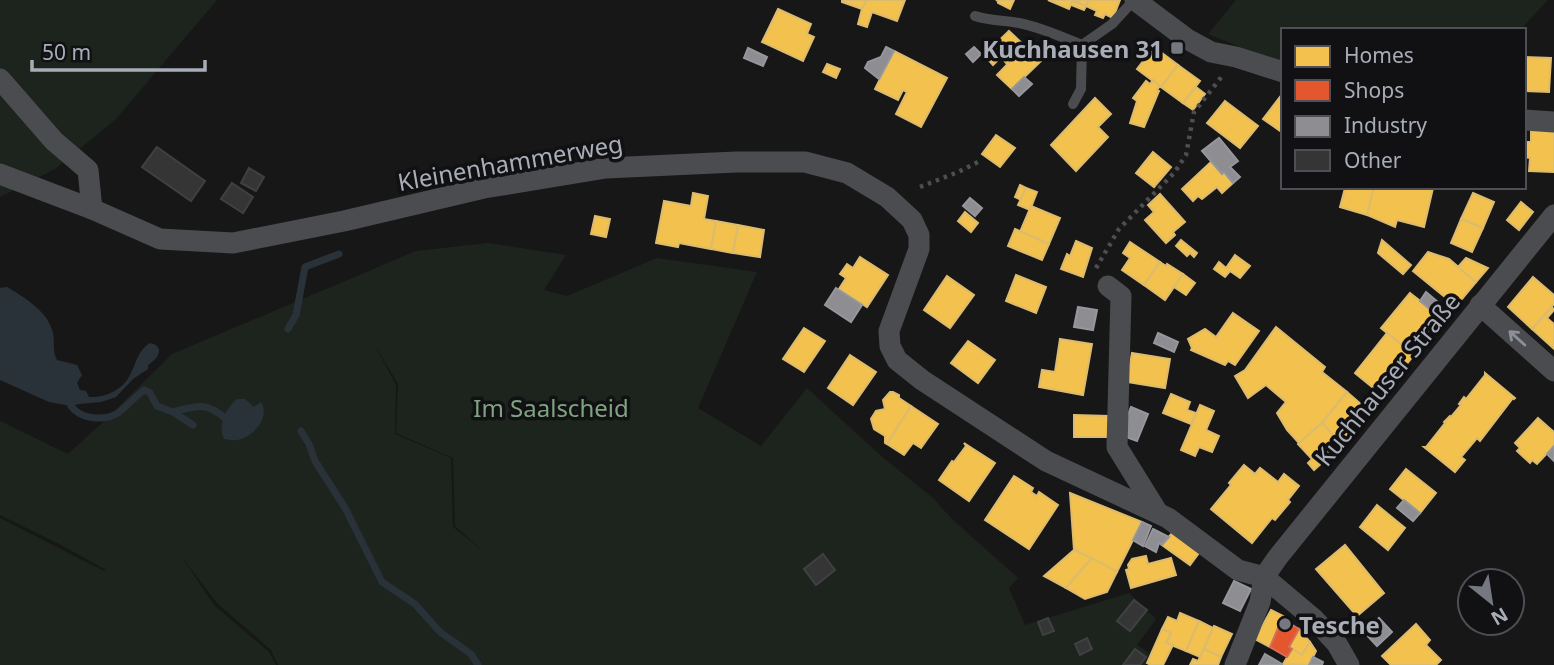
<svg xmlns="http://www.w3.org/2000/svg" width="1554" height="665" font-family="'Noto Sans',sans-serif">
  <rect width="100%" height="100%" fill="#171717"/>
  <!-- green -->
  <g fill="#1d241e" fill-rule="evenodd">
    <path d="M0,0H217L115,120L55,169L0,197Z"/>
    <path d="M1236,0H1548L1520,30H1283V64L1208,34Z"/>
    <path d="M488,243L566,255L544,290L567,296L657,258L757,272L698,408L761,446L807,388L880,455L933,498L952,519L1018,578L1009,588L1025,625L1129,593L1156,619L1137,645L1149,653L1145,665H278L271,650L217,603L181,556L214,605L269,652L276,665H0V518L104,571L106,570L61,545L0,515V421L68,454L102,423L172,354L416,251ZM373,342L398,384L396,433L453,458L455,526L484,552L453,527L451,458L395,434L396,385Z"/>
  </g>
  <!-- water -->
  <g fill="#2a3239">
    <path d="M7,287C25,298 48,311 53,333C55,343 52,351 57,360L77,365L82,375L77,383L80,390L86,391L89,397C104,398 121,391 129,377C136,365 137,351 150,343L156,345L159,349C159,357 155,360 148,365V369L133,379L116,397L101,402L79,404L71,406L49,402L0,380V288Z"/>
    <path d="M237,399H245L254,407L261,402C271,417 252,439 236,440C232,441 228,439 224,439C217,426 226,408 237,399Z"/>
  </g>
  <!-- homes -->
  <g fill="#f2c14e" stroke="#dcbb6e" stroke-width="2">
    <path d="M842,0H867L862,9L842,2Z"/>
    <path d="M867,0H905L897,21L872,12L867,27L858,24L862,9Z"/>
    <path d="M996,0H1014L1010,9L998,3V1Z"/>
    <path d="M1048,0H1073L1069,9Z"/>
    <path d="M1073,0H1089L1086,6Z"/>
    <path d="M1089,0H1120L1113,18L1105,14L1103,18L1095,15L1097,11L1086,6Z"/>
    <path d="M1072,1L1086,6L1084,10L1071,5Z"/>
    <path d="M778,9L811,24L807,34L814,37L803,61L762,42Z"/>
    <path d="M1009,31L1025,46L1007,64L1001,57L993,65L984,55Z"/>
    <path d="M1025,46L1041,61L1012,89L997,75Z"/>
    <path d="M1154,47L1178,65L1161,87L1137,69Z"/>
    <path d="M894,51L947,78L921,127L896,114L907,92L903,90L898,100L875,89Z"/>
    <path d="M1524,57L1551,58L1549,92L1524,91Z"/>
    <path d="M827,64L840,69L836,78L823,72Z"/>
    <path d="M1178,65L1200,81L1183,103L1161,87Z"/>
    <path d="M1153,80L1160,86L1157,90L1159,91L1144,127L1130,123L1137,101L1133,98L1146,81L1150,84Z"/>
    <path d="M1196,87L1205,94L1193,110L1183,103Z"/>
    <path d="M1283,93V133L1263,119Z"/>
    <path d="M1095,98L1111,114L1098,127L1108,137L1076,171L1051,145Z"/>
    <path d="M1225,101L1258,126L1240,148L1207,123Z"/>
    <path d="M1531,130L1554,132V172L1529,171L1530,158L1524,157V142H1531Z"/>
    <path d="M996,135L1015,148L1000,167L982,154Z"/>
    <path d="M1153,152L1171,167L1154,187L1136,173Z"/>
    <path d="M1211,162L1222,174L1224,172L1233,183L1222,193L1217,187L1202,199L1198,196L1193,201L1182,189Z"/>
    <path d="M1020,185L1026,188L1021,200L1015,197Z"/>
    <path d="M1344,187H1374L1367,215L1340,207L1345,188Z"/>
    <path d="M1374,187L1433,188L1424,227L1397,220L1395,227L1367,215Z"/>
    <path d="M1026,188L1037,192L1030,210L1018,205Z"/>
    <path d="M693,193L708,196L704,219L716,221L711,249L679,243L678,247L656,243L664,201L691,206Z"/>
    <path d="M1473,193L1494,202L1483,228L1461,219Z"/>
    <path d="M1160,194L1185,222L1173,232L1175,235L1166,243L1145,220L1154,212L1148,205Z"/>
    <path d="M1521,202L1533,212L1519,230L1507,220Z"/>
    <path d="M1031,206L1060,218L1049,244L1020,232Z"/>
    <path d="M965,212L978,223L971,232L958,221Z"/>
    <path d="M595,216L610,219L606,237L591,234Z"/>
    <path d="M1461,219L1483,228L1472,252L1451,243Z"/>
    <path d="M716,221L738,225L733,253L711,249Z"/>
    <path d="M738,225L764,230L760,257L733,253Z"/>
    <path d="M1015,229L1049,244L1042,260L1008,246Z"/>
    <path d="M1181,240L1197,253L1194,257L1190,253L1187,256L1176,246Z"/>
    <path d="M1382,240L1411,265L1403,274L1378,253Z"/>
    <path d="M1076,241L1092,248L1083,277L1061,269L1067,254L1070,256Z"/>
    <path d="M1130,242L1160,262L1144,285L1122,270L1130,258L1123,253Z"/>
    <path d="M1428,252L1449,259L1476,282L1456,306L1413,271Z"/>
    <path d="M1235,255L1250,266L1240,278L1230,271L1225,277L1214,269L1219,262L1226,268Z"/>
    <path d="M860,257L888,275L867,307L839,289L846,278L840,274L847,264L853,268Z"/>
    <path d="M1466,258L1488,268L1476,282L1458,267Z"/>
    <path d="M1160,262L1166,266L1167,264L1183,274L1165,300L1144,285Z"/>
    <path d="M1183,274L1195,283L1186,295L1174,287Z"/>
    <path d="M1016,275L1046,287L1036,313L1006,301Z"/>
    <path d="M947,276L974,295L950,328L924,310Z"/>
    <path d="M1533,277L1554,295V304L1532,329L1508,307Z"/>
    <path d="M1410,293L1442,318L1413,354L1381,328Z"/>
    <path d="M1552,307L1554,310L1547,318L1554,324V349L1532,329Z"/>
    <path d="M1233,313L1259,331L1235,365L1228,361L1225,365L1191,350L1192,348L1188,339L1205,329L1216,337Z"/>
    <path d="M1276,327L1325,367L1322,372L1347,392L1322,423L1299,443L1287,430L1277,413L1286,402L1266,385L1248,398L1235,376L1245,370Z"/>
    <path d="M804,328L825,341L804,372L783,359Z"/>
    <path d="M1387,333L1414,355L1382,395L1355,373Z"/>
    <path d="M1060,339L1092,344L1083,395L1039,387L1042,370L1055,372Z"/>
    <path d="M968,341L995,360L978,383L951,363Z"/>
    <path d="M1132,353L1170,359L1165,388L1127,382Z"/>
    <path d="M850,355L876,372L853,405L828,388Z"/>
    <path d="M1485,373L1515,398L1514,399L1513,398L1480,441L1477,438L1461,457L1465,460L1455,472L1424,447H1426L1445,423L1444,422L1450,416L1451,417L1461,405L1459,404L1464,397L1466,399L1485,375Z"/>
    <path d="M890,392H893L899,395V398L911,406L887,444L885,443V436L874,429L871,419L876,411L885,409L883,400Z"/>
    <path d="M1347,392L1370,412L1342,445L1322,423Z"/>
    <path d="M1171,394L1190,402L1187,410L1196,413L1191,424L1163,413Z"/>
    <path d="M1200,405L1214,411L1206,430L1219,436L1212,452L1199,447L1195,456L1181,450Z"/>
    <path d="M911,406L938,424L921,448L913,443L904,455L887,444Z"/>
    <path d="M1074,415L1109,416L1108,437H1074Z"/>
    <path d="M1538,418L1554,432V446L1537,464L1532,460L1530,463L1517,451L1520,448L1515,443Z"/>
    <path d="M1322,423L1342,445L1314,470L1308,463L1312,459L1298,444Z"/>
    <path d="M964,443L995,463L969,501L939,480L952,461L954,462L966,446Z"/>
    <path d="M1244,465L1255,474L1260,468L1278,482L1284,474L1299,486L1288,500L1290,502L1275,520L1272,518L1252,543L1211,509L1231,485L1229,483Z"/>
    <path d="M1406,469L1436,493L1420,513L1390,489Z"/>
    <path d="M1014,476L1033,488L1031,492L1037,496L1039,492L1058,505L1029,549L985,520Z"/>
    <path d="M1070,493L1142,522L1117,572L1074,550Z"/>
    <path d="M1377,505L1405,528L1388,550L1360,527Z"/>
    <path d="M1172,533L1199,553L1190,565L1162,545Z"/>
    <path d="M1345,545L1384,593L1357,616L1316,569Z"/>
    <path d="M1074,550L1092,558L1066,588L1044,576Z"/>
    <path d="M1146,556L1148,564L1171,558L1176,575L1131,588L1126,570L1129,569L1128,565L1132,559Z"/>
    <path d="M1092,558L1117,572L1107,592L1085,599L1066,588Z"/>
    <path d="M1271,610L1283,616L1270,647L1255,639Z"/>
    <path d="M1180,613L1199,621L1186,651L1166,643L1171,633L1162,629L1168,617L1177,621Z"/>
    <path d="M1199,621L1213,628L1200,657L1186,651Z"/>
    <path d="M1416,624L1430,640L1426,645L1441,660L1436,665H1391L1382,656Z"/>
    <path d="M1214,626L1232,634L1221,657L1204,649Z"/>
    <path d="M1162,629L1171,633L1166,643L1173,645L1163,665H1151L1147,663Z"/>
    <path d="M1299,629L1310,642L1302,655L1289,647Z"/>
    <path d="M1310,642L1316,651L1309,665L1283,664L1292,649L1302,655Z"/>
    <path d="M1204,649L1221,657L1218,665H1190L1193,659L1198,661Z"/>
  </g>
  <!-- shops -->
  <path fill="#e4572e" stroke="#d27157" stroke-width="2" d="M1283,616L1287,619L1286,621L1299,629L1289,647L1292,649L1287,657L1270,647Z"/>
  <!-- industry -->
  <g fill="#8d8d92" stroke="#95979d" stroke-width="2">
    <path d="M886,47L894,51L879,79L865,68L868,62L881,57Z"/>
    <path d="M974,47L981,54L973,62L966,54Z"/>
    <path d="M748,48L767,57L763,66L744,58Z"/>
    <path d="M1024,77L1032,84L1019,96L1012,89Z"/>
    <path d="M1219,138L1238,161L1230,167L1240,177L1233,183L1224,172L1222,174L1202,151Z"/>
    <path d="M970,198L982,208L975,216L963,206Z"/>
    <path d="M836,288L862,305L851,322L825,305Z"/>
    <path d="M1426,292L1444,307L1437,315L1420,301Z"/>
    <path d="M1078,307L1097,310L1093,330L1074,327Z"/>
    <path d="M1158,333L1178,342L1174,352L1154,343Z"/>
    <path d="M1131,407L1148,414L1137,441L1123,436L1121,433Z"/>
    <path d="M1554,446V461L1547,454Z"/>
    <path d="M1404,500L1420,513L1413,521L1397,508Z"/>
    <path d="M1142,522L1151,526L1143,546L1133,540Z"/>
    <path d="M1153,529L1169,537L1162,545L1159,543L1156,552L1145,546Z"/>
    <path d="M1234,581L1251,589L1240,611L1223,603Z"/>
    <path d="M1379,618L1392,632L1377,646L1364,632Z"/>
    <path d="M1265,654L1282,664V665H1259Z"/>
    <path d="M1313,657L1323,662L1322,665H1309Z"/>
  </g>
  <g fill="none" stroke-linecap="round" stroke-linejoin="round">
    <!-- stream -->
    <g stroke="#2a3239" stroke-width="7">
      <path d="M288,329L296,315L305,267L339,254"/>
      <path d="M71,406C81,420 105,421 118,413C127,406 135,397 144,390L150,393L157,406L173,412L193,425"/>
      <path d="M173,412C196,406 205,401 225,418"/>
      <path d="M301,431L309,444L315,461L345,508L382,582L415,604L440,632L471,654L478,665"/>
    </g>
  </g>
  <!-- building -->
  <g fill="#353536" stroke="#3f4043" stroke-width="2">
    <path d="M157,147L205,181L191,201L142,167Z"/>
    <path d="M249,168L264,177L256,191L241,183Z"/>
    <path d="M232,183L253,197L243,213L221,199Z"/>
    <path d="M823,554L835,570L816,585L804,569Z"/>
    <path d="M1134,600L1147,610L1130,631L1117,621Z"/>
    <path d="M1048,618L1054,631L1043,635L1038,622Z"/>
    <path d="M1087,638L1092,649L1080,655L1075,644Z"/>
    <path d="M1135,649L1146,657L1140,665H1123Z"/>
  </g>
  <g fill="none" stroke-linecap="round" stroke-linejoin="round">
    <!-- path -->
    <g stroke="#4d4e52" stroke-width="4.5" stroke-dasharray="3.5 5" stroke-linecap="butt">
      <path d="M920,187L958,172L980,161"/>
      <path d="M1096,268L1119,229L1174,173L1186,155L1194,112L1223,75"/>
    </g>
    <!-- lane -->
    <g stroke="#4b4c50" stroke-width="10">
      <path d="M975,16C989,21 1004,20 1019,23C1040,27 1062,37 1082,45L1112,24L1134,0"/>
      <path d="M1073,104L1081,89L1082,45"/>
    </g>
    <!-- street -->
    <g stroke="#4b4c50" stroke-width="21">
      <path d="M1135,0L1187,39L1211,52L1236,57L1283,72"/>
      <path d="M0,79L54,141L88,170L92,209"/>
      <path d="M1524,120L1554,122"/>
      <path d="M0,174L92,209L160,239L233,243L344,221L484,188L606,168L736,162H805L847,173L887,197L912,220L919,235V249L889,331L890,346L897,360L922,380L1046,461L1168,518L1238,570L1264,577L1314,619L1337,644L1349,665"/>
      <path d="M1108,286L1121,296L1117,447L1158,513"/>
      <path d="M1480,305L1554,371"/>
      <path d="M1235,665L1260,602L1264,577L1278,557L1554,215"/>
    </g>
  </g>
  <!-- one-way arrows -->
  <defs><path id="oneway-shaft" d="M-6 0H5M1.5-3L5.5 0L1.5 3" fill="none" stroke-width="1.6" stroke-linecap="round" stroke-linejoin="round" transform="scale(1.75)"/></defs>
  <use stroke="#8c9099" href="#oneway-shaft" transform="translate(1517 338) rotate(-138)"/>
  <!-- markers -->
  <g fill="#757880" stroke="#111113" stroke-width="2.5">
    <rect x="1170" y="41" width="14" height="14" rx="3.5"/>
    <circle cx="1285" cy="624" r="7"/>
  </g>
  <g text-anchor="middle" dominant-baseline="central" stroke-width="7" stroke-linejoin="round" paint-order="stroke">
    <!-- poi labels -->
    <g font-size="24" font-weight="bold" fill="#a8adb8" stroke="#111113" text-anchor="end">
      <text x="1163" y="48">Kuchhausen 31</text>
      <text x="1299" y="624" text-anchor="start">Tesche</text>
    </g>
    <!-- street labels -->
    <g font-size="24" fill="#a8adb8" stroke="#111113">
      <text transform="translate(510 162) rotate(-10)">Kleinenhammerweg</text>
      <text transform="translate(1387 379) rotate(-51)">Kuchhauser Straße</text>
    </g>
    <!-- park labels -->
    <g font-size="24" fill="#7fa381" stroke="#111113">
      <text x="551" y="407">Im Saalscheid</text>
    </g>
  </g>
  <!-- legend -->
  <rect x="1281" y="28" width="245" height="161" fill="#111113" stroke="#4d4f55" stroke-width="2"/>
  <rect x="1295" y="46" width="35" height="21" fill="#f2c14e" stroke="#4d4f55" stroke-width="2"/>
  <text x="1344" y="63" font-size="21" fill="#a8adb8">Homes</text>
  <rect x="1295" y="80" width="35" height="21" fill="#e4572e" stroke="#4d4f55" stroke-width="2"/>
  <text x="1344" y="98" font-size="21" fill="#a8adb8">Shops</text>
  <rect x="1295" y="116" width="35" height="21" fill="#8d8d92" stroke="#4d4f55" stroke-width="2"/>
  <text x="1344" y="133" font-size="21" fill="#a8adb8">Industry</text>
  <rect x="1295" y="150" width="35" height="21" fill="#353536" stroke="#4d4f55" stroke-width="2"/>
  <text x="1344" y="168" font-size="21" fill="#a8adb8">Other</text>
  <!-- north arrow -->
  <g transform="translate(1491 602) rotate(150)"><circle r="33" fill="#111113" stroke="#4d4f55" stroke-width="2"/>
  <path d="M0-5L12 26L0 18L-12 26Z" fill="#757880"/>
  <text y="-10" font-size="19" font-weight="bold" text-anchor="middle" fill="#a8adb8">N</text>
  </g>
  <!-- scale -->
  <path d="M32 60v10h173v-10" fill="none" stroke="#a8adb8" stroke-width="3.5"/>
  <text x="42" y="60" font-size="21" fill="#a8adb8" stroke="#111113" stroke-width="5" paint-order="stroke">50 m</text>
</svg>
